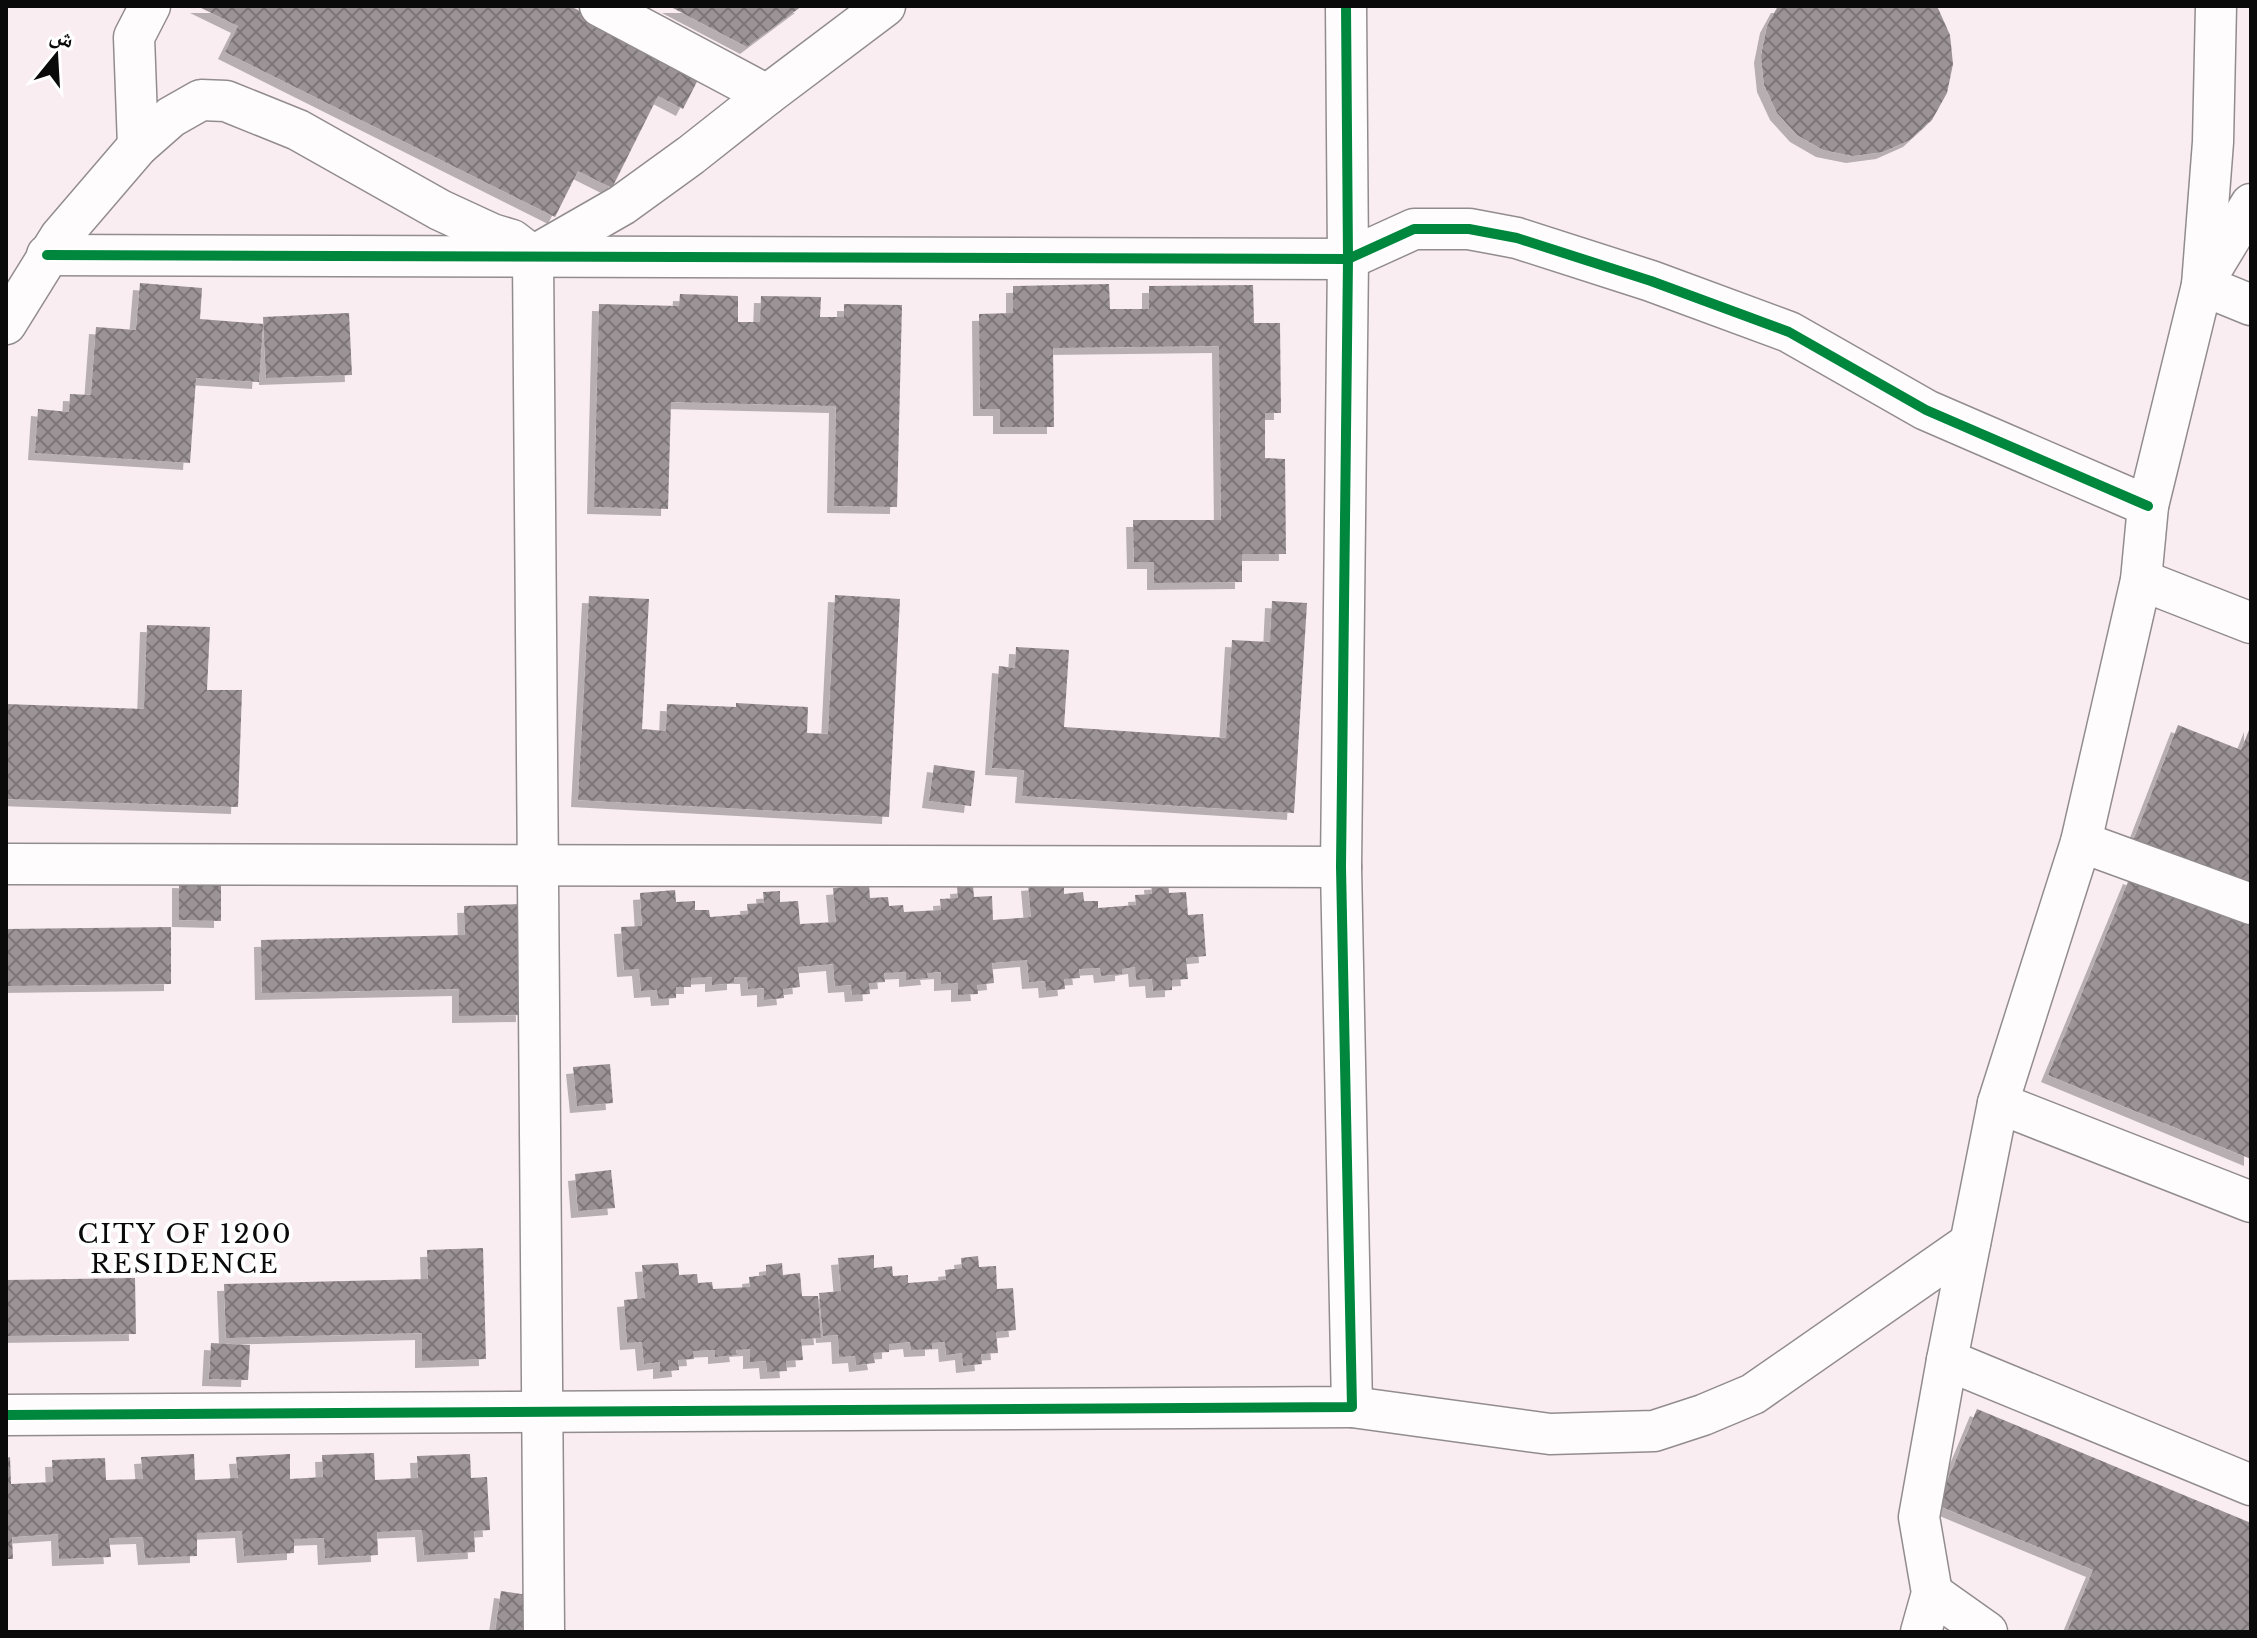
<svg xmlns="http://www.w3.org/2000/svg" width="2257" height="1638" font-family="'Libre Baskerville','Noto Naskh Arabic',serif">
  <defs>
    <pattern id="building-cross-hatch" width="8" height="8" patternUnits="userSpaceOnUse" patternTransform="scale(2)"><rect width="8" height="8" fill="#9c9397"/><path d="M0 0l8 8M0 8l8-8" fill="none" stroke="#7d7679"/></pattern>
    <filter id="shadow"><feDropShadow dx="-7" dy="7" stdDeviation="0" flood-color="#0004"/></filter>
  </defs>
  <rect width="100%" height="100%" fill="#f9edf1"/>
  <!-- building -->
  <g fill="url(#building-cross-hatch)" filter="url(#shadow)">
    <path d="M197,6H570L702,72L683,109L658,96L612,188L578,171L555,217L225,52L238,26Z"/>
    <path d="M669,6H802L747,47Z"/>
    <path d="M1778,6H1937L1950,35L1953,64L1947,93L1932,120L1910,140L1883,152L1853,156L1823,150L1797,135L1777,113L1764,85L1761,56L1767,26Z"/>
    <path d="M140,283L202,288L200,319L263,324L259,382L196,378L190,463L35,453L38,409L69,412L70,394L91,395L96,327L136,330Z"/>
    <path d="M1109,284L1110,309H1149V286L1253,285L1254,323H1280L1281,413H1265V458L1285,459L1286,554H1242V582L1154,583V562H1134L1133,520H1221L1219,346L1053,348L1054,427H1000V409H980L979,314L1013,313V286Z"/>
    <path d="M680,294L738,296V322H760L761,296L821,297L820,317H844V304L902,305L897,507L834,506L836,406L671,402L668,509L594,507L599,304L679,306Z"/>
    <path d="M349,313L352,375L266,378L263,317Z"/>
    <path d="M835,595L900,599L889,817L578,800L589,596L649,599L642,729L666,731L667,704L736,707V703L808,707L807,733L828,734Z"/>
    <path d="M1272,601L1307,603L1294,813L1022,796L1024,770L992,768L999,666L1015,668L1016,647L1069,650L1064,727L1226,738L1232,640L1270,642Z"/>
    <path d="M147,625L210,627L207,690H242L238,807L6,799V704L144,709Z"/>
    <path d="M2178,725L2241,750L2251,725V887L2133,841Z"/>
    <path d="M934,765L975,771L971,806L929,801Z"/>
    <path d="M2130,877L2251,926V1159L2048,1075Z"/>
    <path d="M179,881L221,882V921L179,920Z"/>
    <path d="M1064,881V894L1083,892L1084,901H1098V908L1136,905L1135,895L1152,894L1151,883L1168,882L1169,893L1186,892L1188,915L1203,914L1206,956L1186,958L1188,979L1172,980V990L1153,991L1152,979L1136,980L1135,967L1122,969V974L1101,976L1100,968L1079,969L1080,978L1064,979L1065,989L1046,991L1045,981L1029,982L1027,960L992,963L994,983L977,985L978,994L958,995V983L941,984V972L927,973L928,978L906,980V972L884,973L885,982L869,983L870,994L852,995L851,985L835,986L833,964L798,967L800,987L783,989L784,998L764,1000V988L748,989L747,977H734V983L712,985V977L691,978V987H676V998L658,999L657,990L641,991L639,969L624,970L621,927L642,926L640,893L675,890L676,902L695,901V910H709L710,917L748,914L747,904L764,903L763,892L780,891V902L798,901L800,924L836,922L833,888L869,885L870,898L888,897L889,906L903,905L904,912L941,910L940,899L958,898L957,887L973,886L974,897L992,896L993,920L1031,917L1028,884Z"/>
    <path d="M520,904L523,1015L459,1016V989L262,993L261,940L465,935L464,906Z"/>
    <path d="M171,927V984L6,986V929Z"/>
    <path d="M610,1064L613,1103L577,1106L573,1067Z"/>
    <path d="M611,1170L615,1208L578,1211L575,1174Z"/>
    <path d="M483,1248L486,1359L422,1361V1333L226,1338L224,1284L428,1279L427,1250Z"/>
    <path d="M874,1255V1268L892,1266L893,1276L908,1275V1283L946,1280L945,1270L962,1268L961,1258L978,1256L979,1267L996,1266L997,1289L1013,1288L1016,1330L996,1332L998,1353L981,1354L982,1364L963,1366L962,1353L946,1355L945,1342L932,1343V1349L911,1350L910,1342L889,1344V1352L873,1353L875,1363L856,1365L855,1356L839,1357L838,1335L823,1336L819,1293L841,1291L838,1258Z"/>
    <path d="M678,1263L679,1275L697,1274L698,1283L712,1282L713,1289L750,1287L749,1277L766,1275V1265L782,1263L783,1275L800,1273L802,1296H818L821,1338L801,1339L803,1360L786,1361L787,1371L767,1372L766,1361L750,1362V1349L736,1350L737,1355L715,1357V1350L693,1351L694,1359L678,1360L679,1370L660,1372V1362L644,1364L642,1342L627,1343L624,1300L645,1298L642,1265Z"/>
    <path d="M135,1278L136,1334L6,1336V1280Z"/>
    <path d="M211,1343L250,1345L248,1380L209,1379Z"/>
    <path d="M1977,1409L2251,1523V1632H2067L2093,1570L1937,1505Z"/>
    <path d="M374,1453L375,1480L418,1478L417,1456L470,1454L471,1478L487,1477L490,1530L474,1531L475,1552L424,1555L422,1530L377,1532L378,1555L325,1558L324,1538L294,1539V1553L244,1556L242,1531L197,1533V1556L145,1558L143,1537L109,1538L111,1557L59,1559L58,1534L12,1537L13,1559H6V1458L10,1457L11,1484L53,1482L52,1460L105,1458L106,1480L143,1479L141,1457L194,1454L195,1480L238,1478L236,1457L290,1454V1479L323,1477L322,1455Z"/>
    <path d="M501,1591L541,1597L535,1632H495Z"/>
  </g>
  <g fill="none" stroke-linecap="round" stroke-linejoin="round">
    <!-- street casing -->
    <g stroke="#928c8e" stroke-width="43">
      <g id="street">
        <path d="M600,6L767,95"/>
        <path d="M2216,6L2213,142L2202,285L2251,305"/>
        <path d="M138,146L134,37L150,6"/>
        <path d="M47,255L1348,259L1414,229H1469L1517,238L1651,281L1789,332L1926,410L2148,506"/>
        <path d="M533,256L544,1632"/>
        <path d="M6,324L60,237L138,146L171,117L201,100L226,101L298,130L440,210L492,234L512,240L533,256L622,205L691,155L767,95L885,6"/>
        <path d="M2141,580L2251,623"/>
        <path d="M2081,842L2251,904"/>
        <path d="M6,864L1341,867"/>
        <path d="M1998,1103L2251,1202"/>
        <path d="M1947,1360L2251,1485"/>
        <path d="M1352,1407L1550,1434L1654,1431L1703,1415L1753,1394L1970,1243"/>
        <path d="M6,1415L1352,1407L1341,867L1348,259L1346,6"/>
        <path d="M1932,1593L1987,1632"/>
        <path d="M1921,1632L1932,1593L1919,1517L1947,1360L1998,1103L2081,842L2141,580L2148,506L2202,285L2251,204"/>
      </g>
    </g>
    <!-- street -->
    <use href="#street" stroke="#fefcfd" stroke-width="40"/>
    <!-- cycleway casing -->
    <g stroke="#fff" stroke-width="15">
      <g id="cycleway">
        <path d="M47,255L1348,259L1414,229H1469L1517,238L1651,281L1789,332L1926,410L2148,506"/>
        <path d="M6,1415L1352,1407L1341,867L1348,259L1346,6"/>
      </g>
    </g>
    <!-- cycleway -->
    <use href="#cycleway" stroke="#00873e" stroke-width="10"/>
  </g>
  <g text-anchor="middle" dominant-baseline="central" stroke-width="8" stroke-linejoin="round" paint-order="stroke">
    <!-- neighbourhood labels -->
    <g font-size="26" letter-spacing="2" fill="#0a0a0a" stroke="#fff">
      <text x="185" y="1234">CITY OF 1200<tspan x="185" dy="30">RESIDENCE</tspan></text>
    </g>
  </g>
  <!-- border -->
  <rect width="2257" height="1638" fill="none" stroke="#0a0a0a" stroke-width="16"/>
  <!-- north arrow -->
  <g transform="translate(56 56) rotate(18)" stroke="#ffffff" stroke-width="6" paint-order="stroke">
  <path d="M0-6L14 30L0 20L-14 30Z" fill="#0a0a0a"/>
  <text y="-12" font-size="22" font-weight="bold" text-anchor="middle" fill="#0a0a0a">ش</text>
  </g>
</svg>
